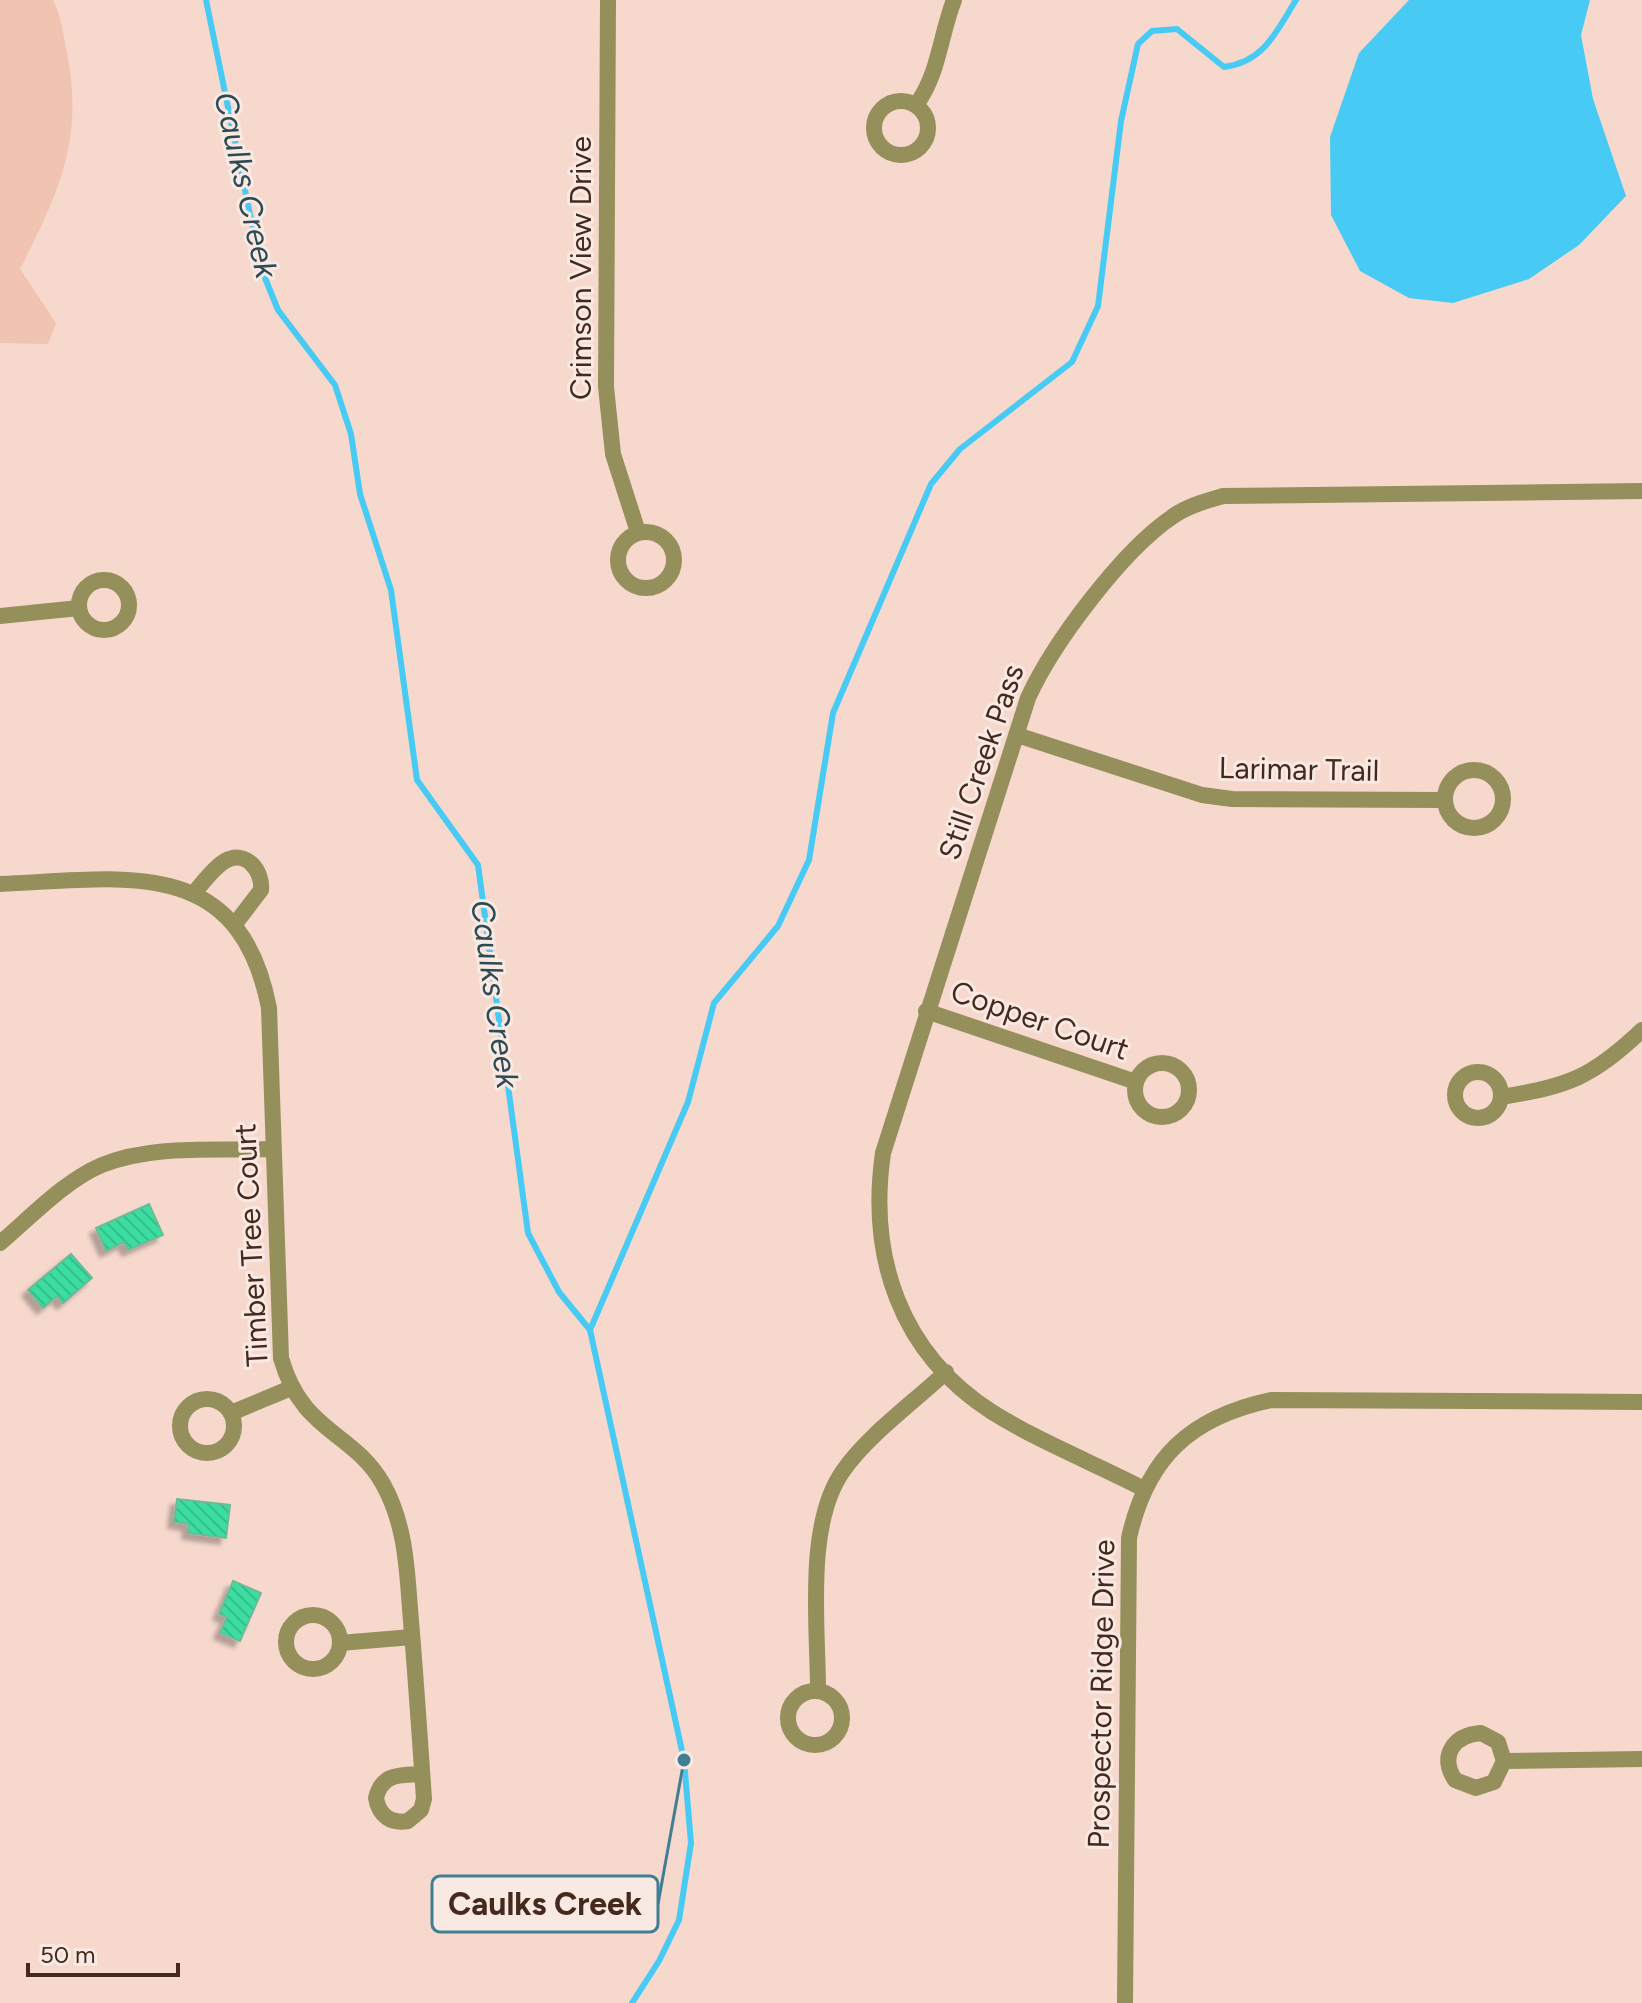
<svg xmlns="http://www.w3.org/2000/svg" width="1642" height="2003" font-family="Figtree,sans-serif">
  <defs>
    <pattern id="building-back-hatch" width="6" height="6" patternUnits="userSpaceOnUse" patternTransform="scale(2)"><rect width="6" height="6" fill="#3adda1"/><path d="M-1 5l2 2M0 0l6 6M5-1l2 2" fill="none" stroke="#34be8a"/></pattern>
    <filter id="shadow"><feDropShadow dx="-6" dy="6" stdDeviation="2" flood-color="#0004"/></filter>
  </defs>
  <rect width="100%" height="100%" fill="#f6d8cd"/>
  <!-- park -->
  <path fill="#f1c3b1" d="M0,0H53C61,15 63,32 66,48C85,138 60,190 20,269L56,323L48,344L0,343Z"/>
  <!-- water -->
  <path fill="#47cbf4" d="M1409,0H1590L1581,35L1593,99L1626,196L1579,245L1529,279L1453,303L1409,298L1360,271L1331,215L1330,137L1359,53Z"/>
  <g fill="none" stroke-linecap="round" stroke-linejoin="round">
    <!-- stream -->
    <g stroke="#47cbf4" stroke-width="6">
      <path d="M206,0L261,268L278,310L335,385L351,434L360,494L391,590L417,780L478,865L528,1233L559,1292L590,1330L684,1760L691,1843L679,1920L659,1961L632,2003"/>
      <path d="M590,1330L688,1102L714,1003L778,926L809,860L833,713L931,484L960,449L1072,362L1098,306L1121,121L1138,44L1152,31L1177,29L1224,67C1264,62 1276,32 1296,0"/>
    </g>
  </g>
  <!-- building -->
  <g fill="url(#building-back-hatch)" stroke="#6eba97" stroke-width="2" filter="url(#shadow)">
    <path d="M149,1204L163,1235L128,1250L124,1242L106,1251L96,1228Z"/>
    <path d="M71,1254L92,1278L63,1303L57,1296L43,1308L28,1290Z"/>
    <path d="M177,1499L230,1505L226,1538L188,1533L189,1524L174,1522Z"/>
    <path d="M233,1581L261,1593L240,1641L220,1633L227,1617L219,1614Z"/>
  </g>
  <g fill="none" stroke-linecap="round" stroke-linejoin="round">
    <!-- minor -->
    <g stroke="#948f5b" stroke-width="16">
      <path d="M608,0L606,387L613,454L638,532"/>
      <circle cx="901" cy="128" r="27"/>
      <path d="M916,105C939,74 940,36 954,0"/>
      <circle cx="646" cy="560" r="28"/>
      <circle cx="104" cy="605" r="25"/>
      <path d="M0,616L79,608"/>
      <path d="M1017,735L1202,795L1232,799L1445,800"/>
      <circle cx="1474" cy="799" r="29"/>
      <path d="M0,884C123,879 239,853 269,1008L281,1358C302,1433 353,1431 383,1484C407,1527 407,1574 411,1621C416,1680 420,1740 424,1799L421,1810L408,1821C391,1824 379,1816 376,1798C382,1773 400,1775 422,1774"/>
      <path d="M193,894C203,883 213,868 225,861C246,849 263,871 261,890L235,924"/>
      <path d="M926,1011L1136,1082"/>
      <circle cx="1162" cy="1090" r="27"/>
      <circle cx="1478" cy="1095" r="23"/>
      <path d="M1501,1097C1569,1086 1591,1078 1642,1030"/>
      <path d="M0,1243C31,1217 64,1181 102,1165C153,1144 218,1151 272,1149"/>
      <circle cx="207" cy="1426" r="27"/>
      <path d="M231,1413L291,1388"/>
      <path d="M1144,1489C1094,1463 1040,1442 992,1412C900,1353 868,1257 883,1153L1028,698C1053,643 1122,551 1172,517C1187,506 1206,501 1223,496L1642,491"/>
      <circle cx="313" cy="1642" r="27"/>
      <path d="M340,1643L412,1637"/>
      <path d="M818,1690C818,1626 805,1525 843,1471C867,1436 914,1402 946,1372"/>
      <circle cx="815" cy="1718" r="27"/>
      <path d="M1504,1761L1494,1782L1476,1788L1455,1780C1439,1755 1454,1735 1481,1733L1498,1742L1504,1761L1642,1759"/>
      <path d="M1125,2003L1129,1538C1147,1457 1191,1417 1271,1400L1642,1402"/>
    </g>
  </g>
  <g text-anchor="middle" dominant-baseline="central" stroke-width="6" stroke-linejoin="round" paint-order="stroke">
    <!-- street labels -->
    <g font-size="30" fill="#45291e" stroke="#f8e9e3">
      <text transform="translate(580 268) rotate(-90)">Crimson View Drive</text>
      <text transform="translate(981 762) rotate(-71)">Still Creek Pass</text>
      <text transform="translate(1299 769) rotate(1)">Larimar Trail</text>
      <text transform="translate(1040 1020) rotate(19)">Copper Court</text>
      <text transform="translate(251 1245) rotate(-93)">Timber Tree Court</text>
      <text transform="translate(1101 1694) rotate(-89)">Prospector Ridge Drive</text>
    </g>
    <!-- water labels -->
    <g font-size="32" font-style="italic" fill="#2e4a54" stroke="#f8e9e3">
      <text transform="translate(246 185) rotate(77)">Caulks Creek</text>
      <text transform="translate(495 994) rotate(82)">Caulks Creek</text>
    </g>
  </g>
  <!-- callouts -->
  <path fill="none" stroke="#407e93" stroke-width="3" d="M684 1760L658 1904"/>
  <circle fill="#407e93" stroke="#f8e9e3" stroke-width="3" cx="684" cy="1760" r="8"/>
  <rect fill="#f8e9e3" stroke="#407e93" stroke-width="3" x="432" y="1876" width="226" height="56" rx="8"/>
  <g font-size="32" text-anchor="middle" font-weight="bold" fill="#45291e">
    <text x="545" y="1915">Caulks Creek</text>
  </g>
  <!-- scale -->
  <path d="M28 1963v12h150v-12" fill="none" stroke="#45291e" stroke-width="4"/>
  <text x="40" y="1963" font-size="24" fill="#45291e" stroke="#f8e9e3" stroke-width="6" paint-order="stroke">50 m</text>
</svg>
